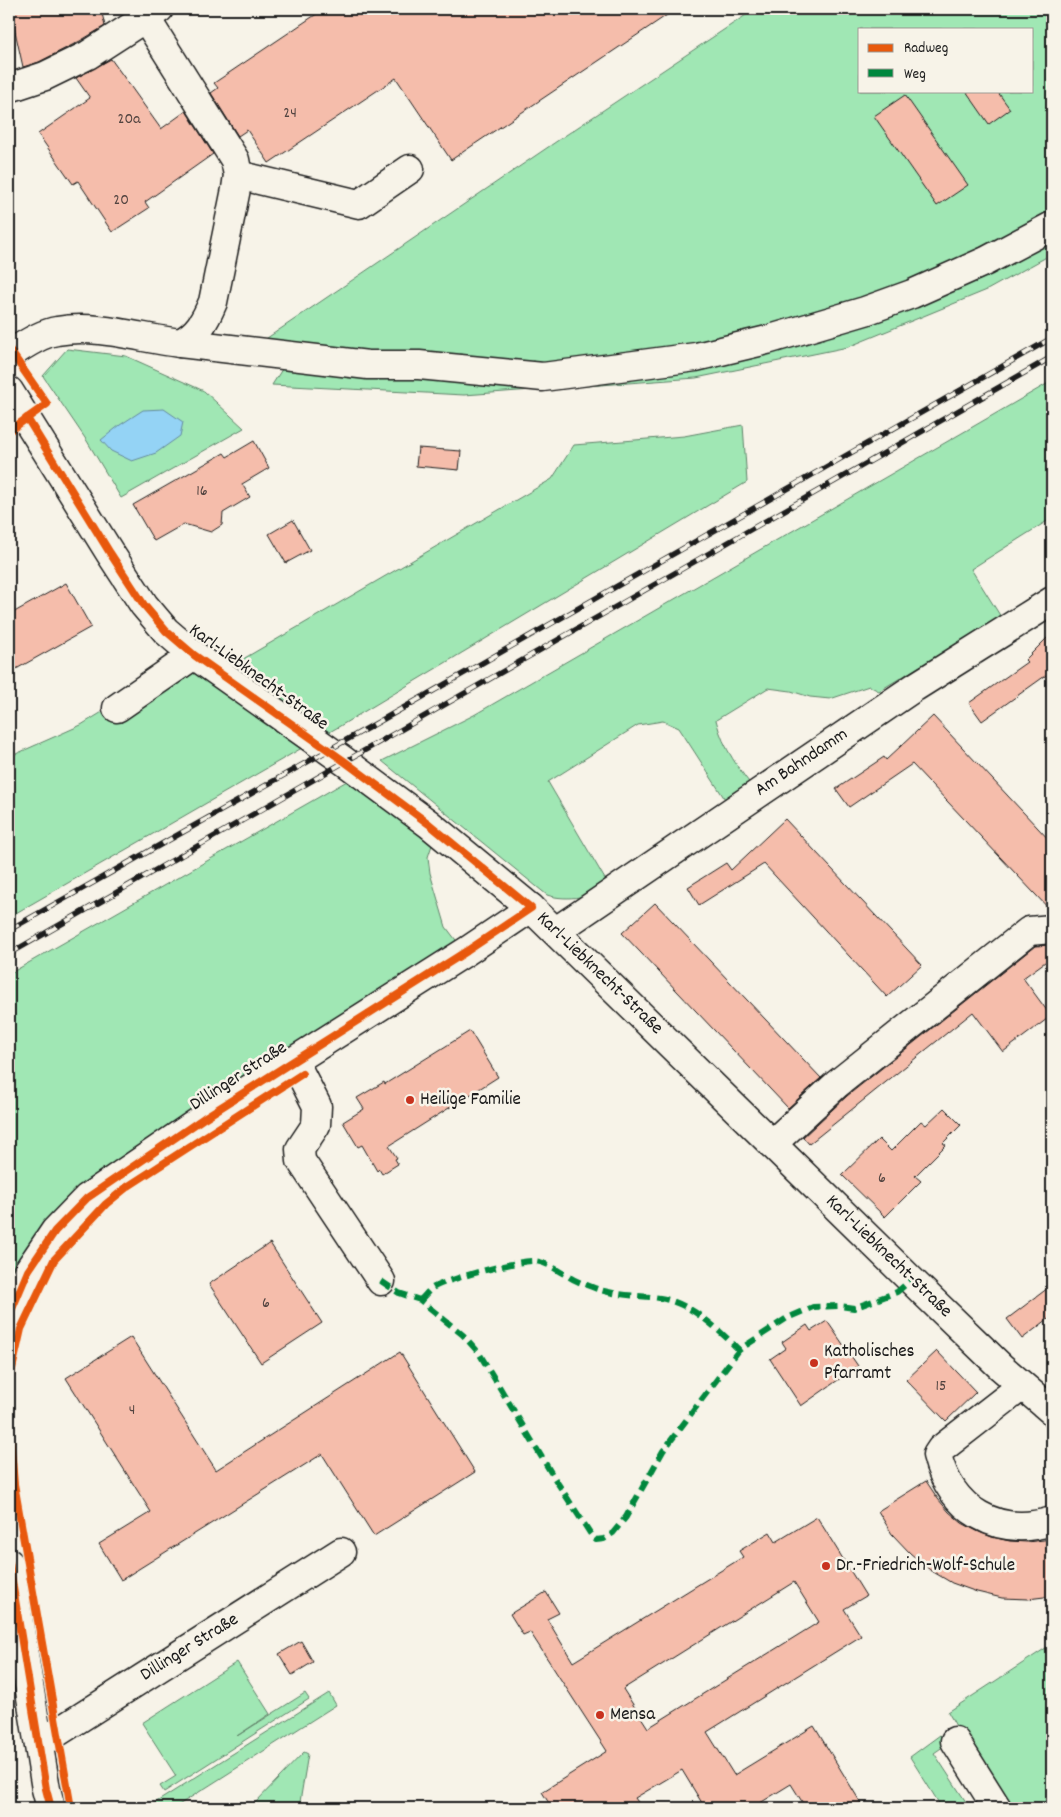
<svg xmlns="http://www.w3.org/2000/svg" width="1061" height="1817" font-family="Dekko,sans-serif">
  <rect width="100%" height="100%" fill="#f7f3e8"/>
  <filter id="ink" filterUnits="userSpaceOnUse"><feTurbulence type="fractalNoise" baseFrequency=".02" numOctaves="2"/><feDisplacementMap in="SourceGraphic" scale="10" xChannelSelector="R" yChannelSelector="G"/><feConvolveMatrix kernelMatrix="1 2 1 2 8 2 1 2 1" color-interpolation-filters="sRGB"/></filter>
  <g filter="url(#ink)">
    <!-- green -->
    <g fill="#a0e7b4" stroke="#5e8268" fill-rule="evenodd">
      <path d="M755,9H1052V254L987,290L848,347L696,378L464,395L272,385L291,355L248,351L563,137ZM860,29H1032V91H860Z"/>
      <path d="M67,349L126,356L204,391L244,428L121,498L87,441L43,376Z"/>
      <path d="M1052,381V518L971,569L1001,617L879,691L869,686L830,699L810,697L791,691L768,688L716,720C723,749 740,770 757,793L732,810L679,728L663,721L638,725L548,782L612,891C591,895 568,902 547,895L382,761L474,715Z"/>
      <path d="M743,425L747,482L340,726L9,917V757L81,725L194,656L219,673L552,479L574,445L684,436Z"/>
      <path d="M354,777L436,833L428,857L430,873L446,927L471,960L159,1157L67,1228L9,1311V974Z"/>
      <path d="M1052,1644V1808H1003L948,1712Z"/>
      <path d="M237,1662L270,1714L237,1736L305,1693L309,1699L164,1792L160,1786L176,1776L142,1723Z"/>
      <path d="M329,1693L336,1705L174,1808H147Z"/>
      <path d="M940,1735L947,1744L934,1753L970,1808H942L910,1757Z"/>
      <path d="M304,1752L308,1754L299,1808H261L255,1803Z"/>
    </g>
    <!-- water -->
    <path fill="#94d3f5" stroke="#648a9e" d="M164,409L183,422L180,436L156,453L132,461L111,451L101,440L120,425L143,410Z"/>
    <!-- building -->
    <g fill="#f5bdab" stroke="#1c1c1c" fill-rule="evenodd">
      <path d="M10,9H101L105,26L80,41L39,62L23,67Z"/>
      <path d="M324,9H676L451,160L396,78L269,163L247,130L238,136L211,93L218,88L214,83Z"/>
      <path d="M111,59L161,129L186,111L213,154L145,202L149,208L112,232L78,181L73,184L38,134L90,98L76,78Z"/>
      <path d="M966,91H997L1010,109L989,124Z"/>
      <path d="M905,95L968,185L937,206L874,116Z"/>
      <path d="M254,441L269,468L242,484L250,497L223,513L222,525L211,532L184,524L154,541L133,505L224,453L227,457Z"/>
      <path d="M418,448L461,451L459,470L416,466Z"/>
      <path d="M293,520L310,550L286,563L269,534Z"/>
      <path d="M66,583L91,627L9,673V615Z"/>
      <path d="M1052,633V671L982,721L969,703L1027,662L1025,660Z"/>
      <path d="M933,716L1052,843V912L912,764L849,807L836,789L884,757L886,760Z"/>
      <path d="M785,819L922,965L887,997L764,864L699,905L688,887L726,863L731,870Z"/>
      <path d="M655,903L821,1078L788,1108L622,933Z"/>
      <path d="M1052,945V957L1023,978L1051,1016L1003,1052L973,1012L809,1144L803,1137L847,1096L1035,946Z"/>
      <path d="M470,1031L498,1077L389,1146L397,1158L395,1159L398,1164L382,1174L379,1169L377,1171L362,1145L358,1147L343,1122L364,1109L357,1098L384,1082L385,1084Z"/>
      <path d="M944,1108L961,1125L943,1143L946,1145L915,1176L921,1181L885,1217L842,1175L879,1139L891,1151L921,1121L926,1125Z"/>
      <path d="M270,1243L322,1323L261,1363L209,1284Z"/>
      <path d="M1052,1285V1316L1022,1339L1007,1319Z"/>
      <path d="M827,1321L858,1366L801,1406L770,1359L786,1348L782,1342L807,1325L811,1331Z"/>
      <path d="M131,1337L216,1470L400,1352L475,1472L374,1536L322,1454L121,1580L99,1544L151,1512L66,1378Z"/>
      <path d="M937,1351L976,1392L946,1421L906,1380Z"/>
      <path d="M926,1481L938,1499L949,1512L962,1523L977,1531L992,1537L1010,1541L1027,1542L1052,1539V1596L1028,1599L1002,1598L977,1592L952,1583L930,1570L910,1553L892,1534L878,1511Z"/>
      <path d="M817,1517L866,1596L844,1609L861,1636L707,1732L734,1775L814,1726L864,1808H806L791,1784L752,1808H705L682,1770L635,1798L642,1808H552L542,1792L607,1751L530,1632L523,1635L510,1614L546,1592L559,1613L547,1619L573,1662L743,1557L739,1551L770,1532L776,1542ZM794,1582L819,1622L648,1728L623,1689Z"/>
      <path d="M301,1641L313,1662L292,1675L279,1654Z"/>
    </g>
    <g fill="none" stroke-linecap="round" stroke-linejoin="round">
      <!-- minor casing -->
      <g stroke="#1c1c1c" stroke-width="31">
        <g id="minor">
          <path d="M9,88L45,76L88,55L159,9"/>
          <path d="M238,175L359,204L410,169"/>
          <path d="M180,343L368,365H419L543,377L696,357L767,340L865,311L912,294L986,261L1052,226"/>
          <path d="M9,355C22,346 42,333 57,331C98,324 139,338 180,343C198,334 205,321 213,302L236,189L238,175L235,160L145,17"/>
          <path d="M9,391L110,553L144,605L166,631L194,655L344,761L429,824L531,908L911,1280L1001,1367L1052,1411"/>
          <path d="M117,708L194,655"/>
          <path d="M556,931L915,687L1052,601"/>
          <path d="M294,1061L317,1106L316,1125L300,1149L301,1161L381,1281"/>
          <path d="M772,1144L837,1084L1029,931L1052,929"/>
          <path d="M9,1316L28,1271L55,1231L87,1198L204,1118L467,951L531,908"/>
          <path d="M1022,1386L941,1449L937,1455C951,1510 997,1538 1052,1521"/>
          <path d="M9,1563L46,1789L51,1808"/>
          <path d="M955,1741L997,1808"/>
          <path d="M39,1744L341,1552"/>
        </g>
      </g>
      <!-- minor -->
      <use href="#minor" stroke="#f7f3e8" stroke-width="28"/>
      <!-- rail casing -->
      <g stroke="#1c1c1c" stroke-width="5.5">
        <g id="rail">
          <path d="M9,930L405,707L1052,338"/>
          <path d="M9,954L1052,357"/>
        </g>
      </g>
      <!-- rail -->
      <use href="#rail" stroke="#f7f3e8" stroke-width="4" stroke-dasharray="11" stroke-linecap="butt"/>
      <!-- quiet -->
      <g stroke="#00873e" stroke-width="6" stroke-dasharray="12 6" stroke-linecap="butt">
        <path d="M381,1281L399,1293L420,1300L463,1335L479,1353L553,1476L590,1533L596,1540L604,1539L613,1533L626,1517L663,1451L739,1350L787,1318L813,1307L839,1306L854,1308L897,1292L911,1280"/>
        <path d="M420,1300C424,1297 427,1292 431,1289C442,1280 519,1260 534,1261C547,1262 556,1270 568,1276C575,1281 584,1284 592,1287C614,1296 637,1295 660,1298C691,1303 718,1329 739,1350"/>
      </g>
      <!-- cycleway casing -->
      <g stroke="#f7f3e8" stroke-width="11">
        <g id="cycleway">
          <path d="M9,349L47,404L9,431"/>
          <path d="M9,1316L28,1271L55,1231L87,1198L204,1118L467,951L531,908L429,824L344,761L194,655L166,631L144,605L110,553L27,418"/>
          <path d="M9,1382L21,1329L54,1260L106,1204L127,1187L302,1074"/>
          <path d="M9,1424L14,1484L71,1808"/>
          <path d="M9,1563L46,1789L51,1808"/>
        </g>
      </g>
      <!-- cycleway -->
      <use href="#cycleway" stroke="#e8590c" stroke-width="8"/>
    </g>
  </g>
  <!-- markers -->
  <g fill="#c8321e" stroke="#f7f3e8" stroke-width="2">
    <circle cx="410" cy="1100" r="5"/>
    <circle cx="814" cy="1363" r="5"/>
    <circle cx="826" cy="1566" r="5"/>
    <circle cx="600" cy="1715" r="5"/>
  </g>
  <g text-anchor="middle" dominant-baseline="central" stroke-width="5" stroke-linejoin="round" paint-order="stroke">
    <!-- number labels -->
    <g font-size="16" fill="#524440">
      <text x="290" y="113">24</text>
      <text x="129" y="119">20a</text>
      <text x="121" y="200">20</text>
      <text x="202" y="491">16</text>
      <text x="882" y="1178">6</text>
      <text x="266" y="1303">6</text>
      <text x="941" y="1386">15</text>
      <text x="132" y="1410">4</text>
    </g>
    <!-- street labels -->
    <g font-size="19" fill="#1c1c1c" stroke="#f7f3e8">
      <text transform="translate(258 678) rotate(36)">Karl-Liebknecht-Straße</text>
      <text transform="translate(802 763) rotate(-34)">Am Bahndamm</text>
      <text transform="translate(599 974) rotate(44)">Karl-Liebknecht-Straße</text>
      <text transform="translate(239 1077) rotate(-33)">Dillinger Straße</text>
      <text transform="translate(888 1257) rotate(44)">Karl-Liebknecht-Straße</text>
      <text transform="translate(190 1648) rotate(-32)">Dillinger Straße</text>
    </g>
    <!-- poi labels -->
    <g font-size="19" fill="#1c1c1c" stroke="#f7f3e8" text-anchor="start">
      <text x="420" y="1100">Heilige Familie</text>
      <text x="824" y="1352">Katholisches<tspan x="824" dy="22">Pfarramt</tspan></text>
      <text x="836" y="1566">Dr.-Friedrich-Wolf-Schule</text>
      <text x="610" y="1715">Mensa</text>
    </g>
  </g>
  <!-- margin -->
  <rect width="1061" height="1817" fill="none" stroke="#f7f3e8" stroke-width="30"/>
  <rect x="15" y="15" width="1031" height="1787" fill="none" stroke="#1c1c1c" stroke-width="2" filter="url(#ink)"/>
  <!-- legend -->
  <rect x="858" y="28" width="175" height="65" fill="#f7f3e8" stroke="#9f9d96"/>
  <rect x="868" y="44" width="25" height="8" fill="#e8590c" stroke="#9f9d96"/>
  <text x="904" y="52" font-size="15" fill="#1c1c1c">Radweg</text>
  <rect x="868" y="69" width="25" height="8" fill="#00873e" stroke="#9f9d96"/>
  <text x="904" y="78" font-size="15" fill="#1c1c1c">Weg</text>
</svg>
